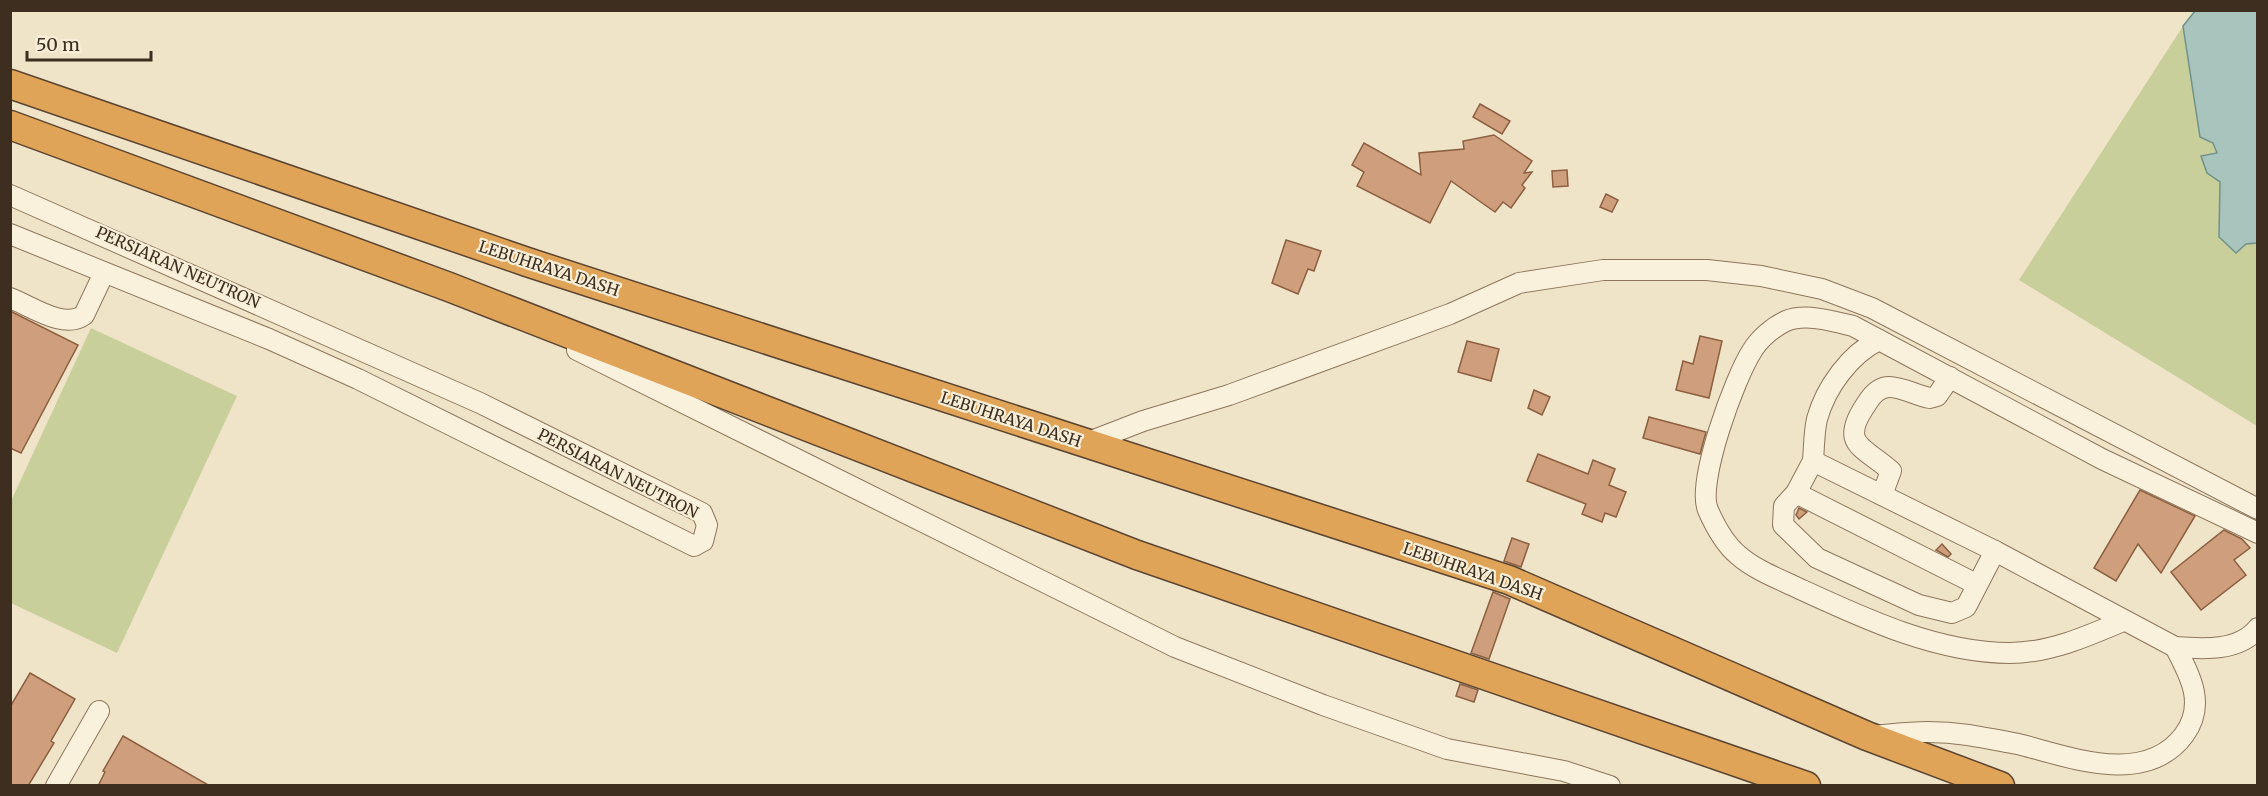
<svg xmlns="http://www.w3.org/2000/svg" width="2268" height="796" font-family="Merriweather,serif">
  <rect width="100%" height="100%" fill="#f0e4c8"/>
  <!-- green -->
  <g fill="#c9cf9b">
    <path d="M2183,26L2200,137L2213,143L2217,153L2201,156L2207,173L2220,181L2222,193L2246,244L2257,243V426L2019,280Z"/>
    <path d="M91,328L237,396L117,653L11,603V501Z"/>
  </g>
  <!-- water -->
  <path fill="#a9c4bc" stroke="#6f938a" stroke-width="1.5" d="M2195,11H2257V243L2246,244L2236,253L2219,237L2220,182L2207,173L2201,156L2217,153L2213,143L2200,137L2183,26Z"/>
  <!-- building -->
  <g fill="#cf9f7d" stroke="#8d5f41" stroke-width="1.5">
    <path d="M1480,104L1510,121L1502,134L1473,117Z"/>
    <path d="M1494,135L1532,161L1524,173L1532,172L1522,185L1525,188L1511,208L1503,202L1495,212L1451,181L1430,223L1357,186L1364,172L1352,165L1364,143L1421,175L1419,153L1464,149L1463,141Z"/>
    <path d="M1567,170L1568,186L1553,187L1552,171Z"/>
    <path d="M1606,194L1618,200L1612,212L1600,207Z"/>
    <path d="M1286,240L1321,251L1314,271L1308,269L1298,294L1272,283Z"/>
    <path d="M10,311L78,345L21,453L10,448Z"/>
    <path d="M1700,336L1722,341L1709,398L1676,390L1683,361L1693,364Z"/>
    <path d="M1467,341L1499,349L1491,381L1458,372Z"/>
    <path d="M1534,390L1550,397L1542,415L1528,408Z"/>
    <path d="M1649,417L1706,432L1700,454L1643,438Z"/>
    <path d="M1538,454L1588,474L1593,460L1615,469L1609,485L1626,492L1616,517L1605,513L1602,522L1582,514L1586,504L1527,481Z"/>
    <path d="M2140,490L2195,516L2161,573L2138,544L2116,581L2094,568Z"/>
    <path d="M1799,508L1807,512L1799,519L1796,515Z"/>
    <path d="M2224,530L2242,539L2250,548L2234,560L2246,575L2201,610L2171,572Z"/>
    <path d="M1512,538L1529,544L1521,567L1504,561Z"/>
    <path d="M1942,544L1951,554L1948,557L1936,550Z"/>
    <path d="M1493,592L1510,599L1489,659L1471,653Z"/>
    <path d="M30,673L75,699L51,741L54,743L28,786H10V707Z"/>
    <path d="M1460,684L1478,690L1474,702L1456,696Z"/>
    <path d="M123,736L210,786H98L105,772L103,771Z"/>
  </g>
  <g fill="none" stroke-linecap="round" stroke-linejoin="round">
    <!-- minor casing -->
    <g stroke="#8d765c" stroke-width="22">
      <g id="minor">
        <path d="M10,195L480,403L702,513L707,525L703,541L694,546L358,379L269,339L10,234"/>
        <path d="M10,298C31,306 64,330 84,315L104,273"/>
        <path d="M1879,340C1850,354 1826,387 1817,419C1814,432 1814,448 1813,461L1995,551L2175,647C2202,649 2239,652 2258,628"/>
        <path d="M577,350L1175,647L1323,705L1447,749L1564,771L1610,786"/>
        <path d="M1086,443L1143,421L1229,395L1450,314L1519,283L1603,270H1707L1761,276L1822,289L1872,308L2258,509"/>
        <path d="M1813,461L1796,493L1784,506L1783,525L1817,558L1919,605L1952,613L1966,607L1995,551"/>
        <path d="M1796,493L1976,584"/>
        <path d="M1882,495L1891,471C1863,446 1838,445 1867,403C1872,395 1879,387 1889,387C1903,387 1917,396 1930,398L1937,396L1950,377"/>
        <path d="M2123,621C2088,636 2049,653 2010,653C1937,653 1863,618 1798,588C1779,579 1755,570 1738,555C1725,544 1715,526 1708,510C1696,483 1735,377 1752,351C1759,339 1773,327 1786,321C1805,313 1833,321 1853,326L2102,459L2258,533"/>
        <path d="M1873,736C1906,732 1935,730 1968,735C1986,738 2004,741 2022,745C2072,758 2146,786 2184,735C2206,705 2191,677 2175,647"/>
        <path d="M56,786L99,711"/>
      </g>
    </g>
    <!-- highway casing -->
    <g stroke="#5b4430" stroke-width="31">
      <g id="highway">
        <path d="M10,84L527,262L1509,580L1867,736L2000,786"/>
        <path d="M10,125L449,287L1137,555L1806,786"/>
      </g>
    </g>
    <!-- minor -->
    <use href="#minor" stroke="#faf1dc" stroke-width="20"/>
    <!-- highway -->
    <use href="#highway" stroke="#e0a458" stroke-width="28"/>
  </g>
  <g text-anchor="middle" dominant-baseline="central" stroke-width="4.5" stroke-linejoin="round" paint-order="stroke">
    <!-- street labels -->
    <g font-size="16" fill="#3d2e20" stroke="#f7eed8">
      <text transform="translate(178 267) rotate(24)">PERSIARAN NEUTRON</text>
      <text transform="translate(549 268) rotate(18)">LEBUHRAYA DASH</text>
      <text transform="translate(1011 419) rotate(18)">LEBUHRAYA DASH</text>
      <text transform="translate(618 473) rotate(27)">PERSIARAN NEUTRON</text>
      <text transform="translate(1473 571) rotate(19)">LEBUHRAYA DASH</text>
    </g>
  </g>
  <!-- border -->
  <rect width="2268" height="796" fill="none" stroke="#3d2e20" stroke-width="24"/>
  <!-- scale -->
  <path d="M27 51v9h124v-9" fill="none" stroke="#3d2e20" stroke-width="3"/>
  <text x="36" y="51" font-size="18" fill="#3d2e20" stroke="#f7eed8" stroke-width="4.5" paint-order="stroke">50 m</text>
</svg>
